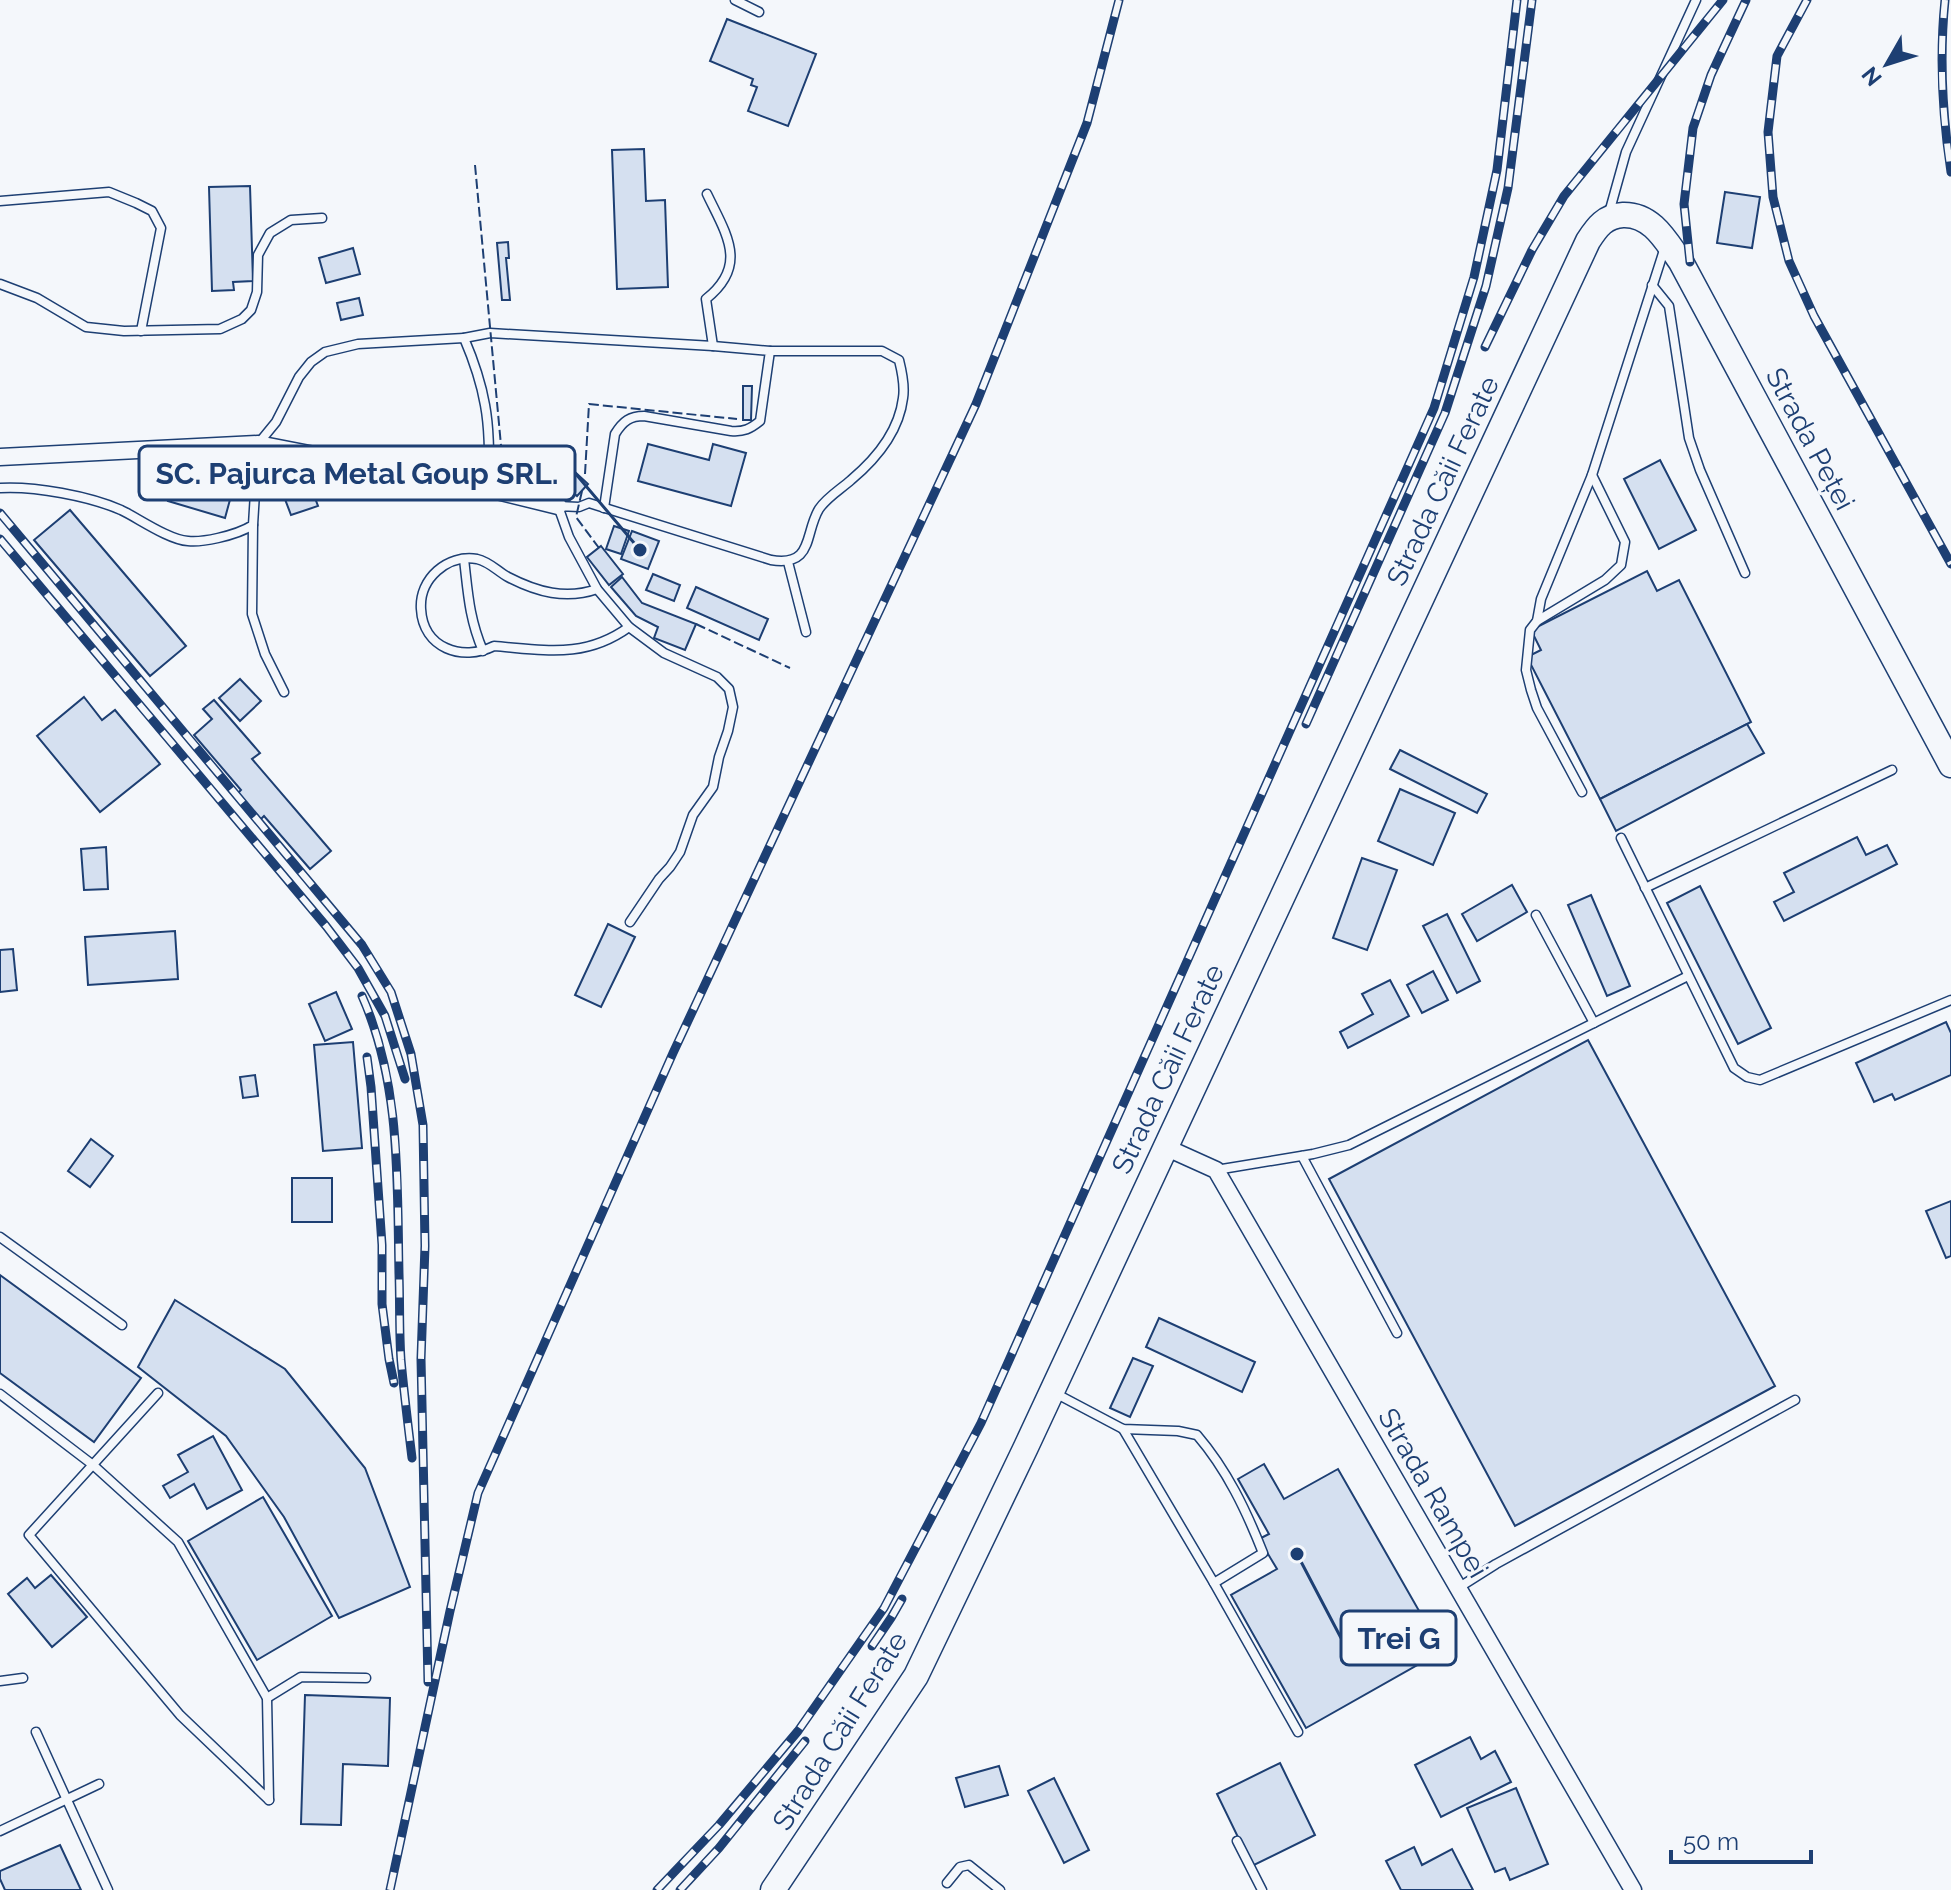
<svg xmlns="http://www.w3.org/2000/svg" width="1951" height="1890" font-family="Raleway,sans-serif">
  <rect width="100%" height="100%" fill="#f4f7fb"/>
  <!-- building -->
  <g fill="#d5e0f0" stroke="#1d3f73" stroke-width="2">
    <path d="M727,19L816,54L788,126L748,111L757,87L751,85L753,79L710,61Z"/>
    <path d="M644,149L646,201L665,200L668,287L617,289L612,150Z"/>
    <path d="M250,186L253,281L233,282L234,290L212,291L209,187Z"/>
    <path d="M1725,192L1760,197L1752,248L1717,243Z"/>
    <path d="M508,242L509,258H506L510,300H502L497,243Z"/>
    <path d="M353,248L360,274L326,283L319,258Z"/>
    <path d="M359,298L363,315L341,320L337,303Z"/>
    <path d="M743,386H752L751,420H743Z"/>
    <path d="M648,444L709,460L713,444L746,453L731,506L638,481Z"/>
    <path d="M1660,460L1696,530L1659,549L1624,479Z"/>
    <path d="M177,469L234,485L225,518L168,501Z"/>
    <path d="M575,472L588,484L577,496L565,485Z"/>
    <path d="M307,477L318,506L291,515L280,486Z"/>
    <path d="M70,510L186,646L150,676L34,540Z"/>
    <path d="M614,526L629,531L621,554L606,549Z"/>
    <path d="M632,531L659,541L648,569L621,559Z"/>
    <path d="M601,546L623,574L609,585L587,557Z"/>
    <path d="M1647,571L1657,591L1679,580L1751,722L1600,799L1527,657L1541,650L1531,630Z"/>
    <path d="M653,574L680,585L674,601L646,590Z"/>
    <path d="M622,577L642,603L696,624L685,650L654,638L658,627L636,616L611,587Z"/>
    <path d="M696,587L768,619L759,640L687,608Z"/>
    <path d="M240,679L261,701L240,721L219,698Z"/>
    <path d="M84,697L102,720L115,710L160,764L100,812L37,736Z"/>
    <path d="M214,700L260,753L252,759L331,851L310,869L264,816L260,820L238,793L241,790L194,735L212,719L203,709Z"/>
    <path d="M1747,724L1764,753L1616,831L1600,799Z"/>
    <path d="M1400,750L1487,794L1477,813L1390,769Z"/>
    <path d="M1400,789L1455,813L1433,865L1378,841Z"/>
    <path d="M1857,837L1866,855L1887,845L1897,864L1784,921L1774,902L1794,892L1784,873Z"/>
    <path d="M106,847L108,889L84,890L81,849Z"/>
    <path d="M1362,858L1397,870L1367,950L1333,938Z"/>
    <path d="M1512,885L1527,912L1477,941L1462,914Z"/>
    <path d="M1700,886L1771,1028L1738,1044L1667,903Z"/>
    <path d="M1591,895L1630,986L1607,996L1568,905Z"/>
    <path d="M1447,914L1480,981L1457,993L1423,926Z"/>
    <path d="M608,924L635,937L601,1007L575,995Z"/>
    <path d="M175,931L178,979L88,985L85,937Z"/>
    <path d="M13,949L17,990L0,992V950Z"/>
    <path d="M1433,971L1448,1000L1422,1013L1407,985Z"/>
    <path d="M1390,980L1409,1016L1348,1048L1340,1032L1373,1014L1362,994Z"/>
    <path d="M336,992L352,1029L325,1041L309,1004Z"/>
    <path d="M1946,1022L1951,1033V1075L1895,1100L1892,1094L1874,1102L1856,1063Z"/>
    <path d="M1588,1040L1775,1386L1515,1526L1329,1179Z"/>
    <path d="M353,1042L362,1148L323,1151L314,1045Z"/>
    <path d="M255,1075L258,1096L243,1098L240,1077Z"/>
    <path d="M91,1139L113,1156L90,1187L68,1171Z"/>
    <rect x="292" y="1178" width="40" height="44"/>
    <path d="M1951,1201V1256L1946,1258L1926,1211Z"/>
    <path d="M0,1275L141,1378L94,1442L0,1373Z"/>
    <path d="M175,1300L285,1369L365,1468L410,1587L339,1618L284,1517L226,1436L138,1367Z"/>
    <path d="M1159,1318L1255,1362L1242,1392L1146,1347Z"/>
    <path d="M1133,1358L1153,1366L1130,1417L1110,1408Z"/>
    <path d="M213,1436L242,1490L207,1509L194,1484L170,1498L163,1486L188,1472L178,1455Z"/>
    <path d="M1264,1464L1284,1499L1338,1469L1442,1651L1306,1728L1231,1595L1277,1569L1259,1539L1269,1534L1238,1479Z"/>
    <path d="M263,1497L332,1616L257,1660L188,1541Z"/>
    <path d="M51,1575L87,1617L52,1647L8,1594L27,1578L35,1588Z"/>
    <path d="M305,1695L390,1698L388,1766L343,1764L341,1825L301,1824Z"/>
    <path d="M1470,1737L1481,1759L1495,1751L1511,1782L1441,1817L1415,1765Z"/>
    <path d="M1280,1763L1315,1835L1252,1866L1217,1794Z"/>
    <path d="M999,1766L1008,1795L965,1807L956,1778Z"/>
    <path d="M1054,1778L1089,1850L1064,1863L1028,1791Z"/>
    <path d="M1516,1788L1548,1864L1510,1880L1505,1868L1495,1872L1467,1808Z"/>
    <path d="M60,1845L81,1890H5L0,1879V1871Z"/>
    <path d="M1414,1847L1422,1865L1452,1849L1473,1890H1401L1386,1861Z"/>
  </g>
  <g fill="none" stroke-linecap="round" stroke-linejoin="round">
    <!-- lane casing -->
    <g stroke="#1d3f73" stroke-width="11">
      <g id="lane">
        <path d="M735,0L759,12"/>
        <path d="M707,194C726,234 749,265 706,299L713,346"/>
        <path d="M0,201L109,192L136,203L152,211L161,228L141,331"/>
        <path d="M1609,213L1626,152L1696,0"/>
        <path d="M0,284L37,298L86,327L124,331L220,329L242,319L251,310L257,292L258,255L270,233L291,220L322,218"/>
        <path d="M1652,285L1669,306L1689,438L1700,470L1745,573"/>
        <path d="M0,488C35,486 89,496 121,510C138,518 169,540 188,541C197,542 209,540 218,538C231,535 242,532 253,525L258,444L276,422L299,377L311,362L325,352L358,344L464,338"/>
        <path d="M489,488C489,461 490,432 485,405C481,382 473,359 464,338L490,333L713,346L770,351L760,421C750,429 744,432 731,431L644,416C630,416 623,421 615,434L604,508"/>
        <path d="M253,525L252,614L265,654L284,692"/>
        <path d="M464,559C468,593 469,618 483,651"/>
        <path d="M788,562L806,632"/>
        <path d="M597,589C566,600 537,592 508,577C497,571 490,562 477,559C447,554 419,579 421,609C423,648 462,662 494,646C545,650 585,659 629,627"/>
        <path d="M1537,621L1605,580L1621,565L1625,542L1592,475"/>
        <path d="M1582,792L1537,708L1531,690L1526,670L1530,630L1537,621L1541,599L1592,475L1665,247"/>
        <path d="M1621,838L1734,1068L1747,1077L1760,1080L1951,1000"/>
        <path d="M1645,888L1892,770"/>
        <path d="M1536,915L1594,1023"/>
        <path d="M630,922L659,879L670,867L680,852L693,815L713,787L719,757L728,731L733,707L729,689L717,677L664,653L629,627L597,589L569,537L558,506L579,507L589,503L771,560C814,567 804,534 819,509C827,497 841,489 851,480C876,459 899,431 903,398C905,386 902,372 899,360L882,351H770"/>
        <path d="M1302,1156L1397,1333"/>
        <path d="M1216,1170L1313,1154L1349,1145L1688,976"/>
        <path d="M0,1237L122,1325"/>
        <path d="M1053,1392L1123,1429L1178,1431L1197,1435C1227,1470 1246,1510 1263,1553L1214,1583"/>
        <path d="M158,1393L29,1535L180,1715L269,1800"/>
        <path d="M0,1394L93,1465L178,1542L267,1698L269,1800"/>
        <path d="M1123,1429L1214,1583L1298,1732"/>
        <path d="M1458,1588L1496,1564L1795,1400"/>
        <path d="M0,1681L23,1678"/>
        <path d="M267,1698L301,1677L366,1678"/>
        <path d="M36,1732L108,1890"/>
        <path d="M0,1831L99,1784"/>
        <path d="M1237,1841L1262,1890"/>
        <path d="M947,1883L960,1867L969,1865L1000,1890"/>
      </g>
    </g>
    <!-- street casing -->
    <g stroke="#1d3f73" stroke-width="19">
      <g id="street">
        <path d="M0,457L258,444L489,489L558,506"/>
        <path d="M1165,1147L1216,1170L1633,1890"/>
      </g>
    </g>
    <!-- secondary casing -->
    <g stroke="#1d3f73" stroke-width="27">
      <path id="secondary" d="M773,1890L916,1676L1026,1447L1588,241C1597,227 1605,216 1623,215C1652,214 1666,241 1681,262L1951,765"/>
    </g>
    <!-- lane -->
    <use href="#lane" stroke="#f4f7fb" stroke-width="8"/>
    <!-- street -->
    <use href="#street" stroke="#f4f7fb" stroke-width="16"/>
    <!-- secondary -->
    <use href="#secondary" stroke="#f4f7fb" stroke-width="24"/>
    <!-- rail casing -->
    <g stroke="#1d3f73" stroke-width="9">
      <g id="rail">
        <path d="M1807,0L1777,56L1768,132L1773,197L1789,261L1814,316L1951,564"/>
        <path d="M1945,0C1939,59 1942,113 1951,172"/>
        <path d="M1690,262L1684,204L1693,128L1711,75L1746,0"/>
        <path d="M1485,347L1532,250L1564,196L1723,0"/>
        <path d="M0,513L362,945L391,992L411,1054L423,1125L425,1246L421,1359L428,1682"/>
        <path d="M0,539L326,926L358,968L385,1016L405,1079"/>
        <path d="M1306,724L1445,413L1486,286L1508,188L1532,0"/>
        <path d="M362,996C401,1084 397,1181 399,1274C400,1303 399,1331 401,1360C404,1393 408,1425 412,1458"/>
        <path d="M367,1057L371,1087L382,1245V1304L389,1359L394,1383"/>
        <path d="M872,1646L891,1618L902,1599"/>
        <path d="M390,1890L450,1611L478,1493L673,1053L976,404L1087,123L1119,0"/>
        <path d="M657,1890L719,1825L798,1731L884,1608L981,1423L1434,408L1474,277L1497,170L1517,0"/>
        <path d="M680,1890L719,1848L805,1741"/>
      </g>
    </g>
    <!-- rail -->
    <use href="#rail" stroke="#f4f7fb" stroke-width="6" stroke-dasharray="18" stroke-linecap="butt"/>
    <!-- fence -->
    <g stroke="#1d3f73" stroke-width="2" stroke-dasharray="10 4" stroke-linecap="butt">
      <path d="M475,165L503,467L563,490L565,485"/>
      <path d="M585,474L589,404L737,419"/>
      <path d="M582,491L576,517L599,548"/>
      <path d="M696,624L790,668"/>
    </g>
  </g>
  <g text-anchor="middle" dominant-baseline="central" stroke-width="6" stroke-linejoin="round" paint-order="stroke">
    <!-- street labels -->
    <g font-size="28" fill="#1d3f73" stroke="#f4f7fb">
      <text transform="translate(1810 439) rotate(62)">Strada Peței</text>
      <text transform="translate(1443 481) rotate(-65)">Strada Căii Ferate</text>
      <text transform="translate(1168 1069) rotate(-65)">Strada Căii Ferate</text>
      <text transform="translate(1433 1493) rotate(60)">Strada Rampei</text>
      <text transform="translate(840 1731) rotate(-58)">Strada Căii Ferate</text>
    </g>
  </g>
  <!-- callouts -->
  <path fill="none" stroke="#1d3f73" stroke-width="3" d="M640 550L575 473M1297 1554L1341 1638"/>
  <g fill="#1d3f73" stroke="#f4f7fb" stroke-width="3">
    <circle cx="640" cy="550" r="8"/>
    <circle cx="1297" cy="1554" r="8"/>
  </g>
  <g fill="#f4f7fb" stroke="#1d3f73" stroke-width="3">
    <rect x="139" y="446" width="436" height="54" rx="8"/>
    <rect x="1341" y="1611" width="115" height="54" rx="8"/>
  </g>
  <g font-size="30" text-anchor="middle" font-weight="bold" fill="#1d3f73">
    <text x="357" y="484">SC. Pajurca Metal Goup SRL.</text>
    <text x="1399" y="1649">Trei G</text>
  </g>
  <!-- north arrow -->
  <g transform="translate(1887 64) rotate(231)" stroke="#f4f7fb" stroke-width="6" paint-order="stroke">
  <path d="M0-6L14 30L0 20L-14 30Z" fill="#1d3f73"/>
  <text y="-12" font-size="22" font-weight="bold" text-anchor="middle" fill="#1d3f73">N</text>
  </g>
  <!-- scale -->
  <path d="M1671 1850v12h140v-12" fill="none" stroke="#1d3f73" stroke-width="4"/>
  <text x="1683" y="1850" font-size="24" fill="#1d3f73" stroke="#f4f7fb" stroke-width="6" paint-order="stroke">50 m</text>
</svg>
